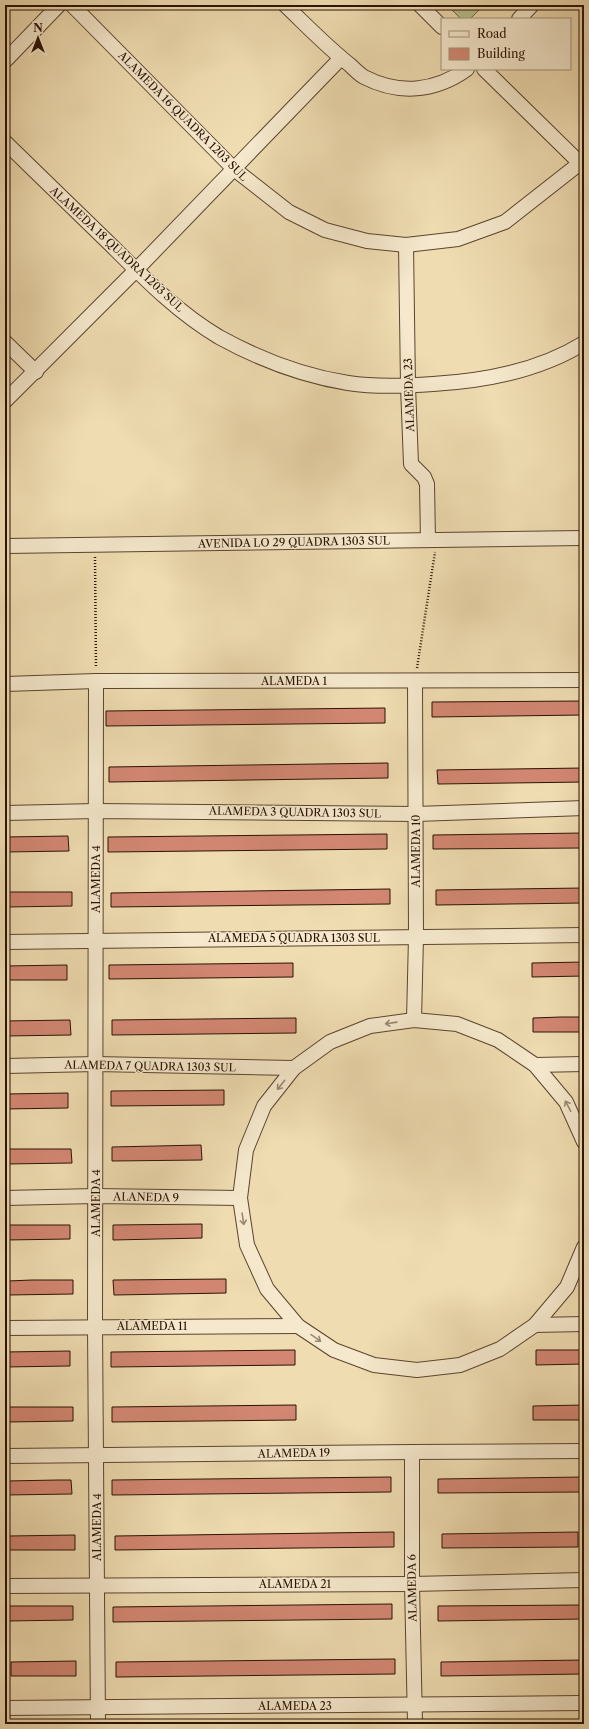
<svg xmlns="http://www.w3.org/2000/svg" width="589" height="1729" font-family="'Libre Caslon Text',serif">
  <rect width="100%" height="100%" fill="#efdcb1"/>
  <filter id="stains"><feTurbulence type="fractalNoise" baseFrequency=".005" numOctaves="4"/><feColorMatrix values="0 0 0 0 .2 0 0 0 0 .09 0 0 0 0 .02 0 0 0 .5 -.17"/></filter>
  <radialGradient id="worn" r=".72"><stop offset=".6" stop-color="#630" stop-opacity="0"/><stop offset="1" stop-color="#630" stop-opacity=".3"/></radialGradient>
  <!-- green -->
  <path fill="#b7c08d" stroke="#706948" d="M447,5H484L470,19H461Z"/>
  <!-- building -->
  <g fill="#d38773" stroke="#2a1203">
    <path d="M584,701V715L432,717V702Z"/>
    <path d="M385,708V723L106,726V711Z"/>
    <path d="M388,763V778L109,782V767Z"/>
    <path d="M584,768V782L438,784L437,770Z"/>
    <path d="M584,833V848L433,849V835Z"/>
    <path d="M387,834V849L108,852V837Z"/>
    <path d="M68,836L69,851L5,852V837Z"/>
    <path d="M584,888V903L436,905V890Z"/>
    <path d="M390,889V904L111,907V893Z"/>
    <path d="M6,892H72V906L7,907Z"/>
    <path d="M584,962V976L532,977V963Z"/>
    <path d="M293,963V977L109,979V965Z"/>
    <path d="M67,965V980H5V966Z"/>
    <path d="M561,1017H584V1032H533V1018Z"/>
    <path d="M296,1018V1033L112,1035V1020Z"/>
    <path d="M70,1020L71,1035L5,1036V1021Z"/>
    <path d="M224,1090V1105L111,1106V1091Z"/>
    <path d="M68,1093V1108L5,1109V1094Z"/>
    <path d="M201,1145L202,1160L112,1161V1147Z"/>
    <path d="M6,1149H71L72,1163L6,1164Z"/>
    <path d="M202,1224V1238L113,1240V1225Z"/>
    <path d="M5,1225H70V1239L5,1240Z"/>
    <path d="M226,1279V1293L114,1295L113,1280Z"/>
    <path d="M32,1280H73V1294L8,1295V1281Z"/>
    <path d="M295,1350V1365L111,1367V1352Z"/>
    <path d="M536,1350H584V1364L536,1365Z"/>
    <path d="M70,1351V1366L5,1367V1352Z"/>
    <path d="M296,1405V1420L112,1422V1407Z"/>
    <path d="M584,1405V1420H533V1406Z"/>
    <path d="M7,1407H73V1421L8,1422Z"/>
    <path d="M391,1477V1492L112,1495V1480Z"/>
    <path d="M584,1477V1492L438,1493V1479Z"/>
    <path d="M58,1480H71L72,1494L6,1495V1481Z"/>
    <path d="M394,1532V1547L115,1550V1536Z"/>
    <path d="M578,1532V1547L442,1548V1534Z"/>
    <path d="M75,1535V1550H9V1536Z"/>
    <path d="M392,1604V1619L113,1622V1607Z"/>
    <path d="M584,1605V1619L438,1621V1606Z"/>
    <path d="M7,1606H73V1620L7,1621Z"/>
    <path d="M395,1659V1674L116,1677V1662Z"/>
    <path d="M584,1660V1674L441,1676V1662Z"/>
    <path d="M76,1661V1676H11V1662Z"/>
  </g>
  <g fill="none" stroke-linecap="round" stroke-linejoin="round">
    <!-- minor casing -->
    <g stroke="#5b442e" stroke-width="16">
      <g id="minor">
        <path d="M72,5L234,169L289,212L325,230L367,241L406,245L458,239L505,222L584,160"/>
        <path d="M285,5C306,25 327,47 350,65C354,69 359,74 364,77C399,95 435,92 467,69"/>
        <path d="M420,5L442,27"/>
        <path d="M519,19L532,5"/>
        <path d="M5,61L59,5"/>
        <path d="M484,69L584,167"/>
        <path d="M5,142C40,176 76,211 111,245C144,278 178,313 219,337C259,359 303,376 348,383C374,387 407,386 433,384C485,381 539,371 584,343"/>
        <path d="M406,245L408,386L411,464L424,477L427,484L428,540"/>
        <path d="M5,342L36,372"/>
        <path d="M5,401L136,270L341,58"/>
        <path d="M5,546L584,538"/>
        <path d="M96,681L95,1327L98,1724"/>
        <path d="M5,684L96,681L584,680"/>
        <path d="M5,813L96,811L416,814L584,808"/>
        <path d="M5,942L584,935"/>
        <path d="M414,1020L416,937L415,681"/>
        <path d="M535,1065L584,1064"/>
        <path d="M5,1066L96,1064L294,1068"/>
        <path d="M584,1142L566,1102L535,1065L498,1040L457,1024L414,1020L370,1026L330,1042L294,1068L264,1106L246,1150L240,1198L247,1245L267,1289L298,1326L334,1350L374,1365L417,1370L460,1365L500,1349L535,1325L567,1287L584,1247"/>
        <path d="M5,1198L96,1196L240,1198"/>
        <path d="M535,1325L584,1324"/>
        <path d="M5,1328L298,1326"/>
        <path d="M412,1452V1584L415,1724"/>
        <path d="M5,1456L412,1452L584,1451"/>
        <path d="M5,1586L412,1584L584,1580"/>
        <path d="M5,1708L584,1703"/>
      </g>
    </g>
    <!-- path -->
    <g stroke="#2a1203" stroke-width="2.5" stroke-dasharray="1 2" stroke-linecap="butt">
      <path d="M95,557L96,668"/>
      <path d="M417,668L435,552"/>
    </g>
    <!-- minor -->
    <use href="#minor" stroke="#f5e8cc" stroke-width="14"/>
  </g>
  <!-- one-way arrows -->
  <defs><path id="oneway-shaft" d="M-6 0H5M1.5-3L5.5 0L1.5 3" fill="none" stroke-width="1.6" stroke-linecap="round" stroke-linejoin="round"/></defs>
  <g stroke="#9a8872">
    <use href="#oneway-shaft" transform="translate(391 1023) rotate(172)"/>
    <use href="#oneway-shaft" transform="translate(281 1085) rotate(129)"/>
    <use href="#oneway-shaft" transform="translate(568 1106) rotate(-117)"/>
    <use href="#oneway-shaft" transform="translate(243 1219) rotate(81)"/>
    <use href="#oneway-shaft" transform="translate(316 1338) rotate(35)"/>
  </g>
  <g text-anchor="middle" dominant-baseline="central" stroke-width="3" stroke-linejoin="round" paint-order="stroke">
    <!-- street labels -->
    <g font-size="11" fill="#2a1203" stroke="#f5e8cc">
      <text transform="translate(183 116) rotate(45)">ALAMEDA 16 QUADRA 1203 SUL</text>
      <text transform="translate(117 249) rotate(43)">ALAMEDA 18 QUADRA 1203 SUL</text>
      <text transform="translate(409 395) rotate(-92)">ALAMEDA 23</text>
      <text transform="translate(294 542) rotate(-1)">AVENIDA LO 29 QUADRA 1303 SUL</text>
      <text x="294" y="681">ALAMEDA 1</text>
      <text transform="translate(295 812) rotate(1)">ALAMEDA 3 QUADRA 1303 SUL</text>
      <text transform="translate(416 851) rotate(-90)">ALAMEDA 10</text>
      <text transform="translate(96 879) rotate(-90)">ALAMEDA 4</text>
      <text x="294" y="938">ALAMEDA 5 QUADRA 1303 SUL</text>
      <text transform="translate(150 1066) rotate(1)">ALAMEDA 7 QUADRA 1303 SUL</text>
      <text transform="translate(146 1197) rotate(1)">ALANEDA 9</text>
      <text transform="translate(96 1203) rotate(-90)">ALAMEDA 4</text>
      <text x="152" y="1326">ALAMEDA 11</text>
      <text transform="translate(294 1453) rotate(-1)">ALAMEDA 19</text>
      <text transform="translate(97 1527) rotate(-90)">ALAMEDA 4</text>
      <text x="295" y="1584">ALAMEDA 21</text>
      <text transform="translate(412 1588) rotate(-91)">ALAMEDA 6</text>
      <text x="295" y="1706">ALAMEDA 23</text>
    </g>
  </g>
  <!-- margin -->
  <rect width="589" height="1729" fill="none" stroke="#efdcb1" stroke-width="20"/>
  <rect x="6" y="6" width="577" height="1717" fill="none" stroke="#2a1203" stroke-width="2"/>
  <rect x="10" y="10" width="569" height="1709" fill="none" stroke="#2a1203"/>
  <!-- legend -->
  <rect x="441" y="18" width="130" height="52" fill="#f5e8cc" stroke="#a4927c"/>
  <rect x="449" y="31" width="20" height="6" fill="#f5e8cc" stroke="#a4927c"/>
  <text x="477" y="38" font-size="12" fill="#2a1203">Road</text>
  <rect x="449" y="48" width="20" height="12" fill="#d38773" stroke="#a4927c"/>
  <text x="477" y="58" font-size="12" fill="#2a1203">Building</text>
  <!-- north arrow -->
  <g transform="translate(38 38)" stroke="#f5e8cc" stroke-width="3" paint-order="stroke">
  <path d="M0-3L7 15L0 10L-7 15Z" fill="#2a1203"/>
  <text y="-6" font-size="11" font-weight="bold" text-anchor="middle" fill="#2a1203">N</text>
  </g>
  <rect width="100%" height="100%" filter="url(#stains)"/>
  <rect width="100%" height="100%" fill="url(#worn)"/>
</svg>
